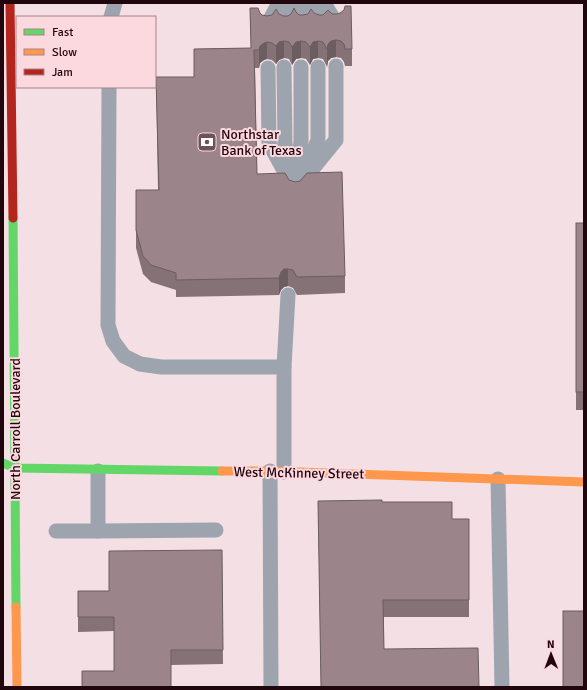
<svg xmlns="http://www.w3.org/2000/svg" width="587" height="690" font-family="Signika,sans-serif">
  <rect width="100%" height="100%" fill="#f4e0e4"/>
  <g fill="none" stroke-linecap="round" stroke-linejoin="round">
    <!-- lane -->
    <g stroke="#9ea4ae" stroke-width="15">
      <path d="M302,3L303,24"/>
      <path d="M313,3L320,24"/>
      <path d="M324,3L336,23"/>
      <path d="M111,17L115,3"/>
      <path d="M267,25L279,3"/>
      <path d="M285,25L290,3"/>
      <path d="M284,67L285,144L292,176"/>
      <path d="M268,68L269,143L295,191"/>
      <path d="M109,87L108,325L113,341L124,356L140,364L161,367H284V472"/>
      <path d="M305,170L318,140V67"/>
      <path d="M297,176L301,141V67"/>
      <path d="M297,188L336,140V66"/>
      <path d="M284,367L288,295"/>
      <path d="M98,471V531L216,530"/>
      <path d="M270,471L271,687"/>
      <path d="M498,479L502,687"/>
      <path d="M56,531H98"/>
    </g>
    <!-- fast -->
    <g stroke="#63d668" stroke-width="9">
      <path d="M13,218L16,607"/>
      <path d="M3,463L15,468L222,471"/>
    </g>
    <!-- slow -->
    <g stroke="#ff974d" stroke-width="9">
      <path d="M222,471H270L584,482"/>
      <path d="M16,607L17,687"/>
    </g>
    <!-- jam -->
    <path stroke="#b3261e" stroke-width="9" d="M10,3L13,218"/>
  </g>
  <!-- wall -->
  <g fill="#857277">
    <path d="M250,8L260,13L262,15L267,16L279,14L283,16H288L296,12L299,15H303L314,13L352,49V66H345L344,62L341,58L336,57L331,58L328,61L327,67L323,59L318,58L313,59L310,65L306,59L301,58L296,59L292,65L289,59L284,58L279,60L276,64L272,60L267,59L264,60L260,63L259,68H255L257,174L345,276V293L297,295L293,288L288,286L284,287L281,290L279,295L176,297V290L151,282L143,274L136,248V190H158L156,77H194V49L251,48Z"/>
    <rect x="576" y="223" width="8" height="187"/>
    <path d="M318,501L382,502L452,519H469V617H384V649L479,687H321Z"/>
    <path d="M222,550L223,664L171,665L114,671V631L78,632V591H109Z"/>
  </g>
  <!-- shaded-wall -->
  <g fill="#6c5d61">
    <path d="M336,40V57L331,58L328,61L327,67V49L328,44L331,41Z"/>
    <path d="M284,41V58L279,60L276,64V46L279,42Z"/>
    <path d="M301,41V58L296,59L292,65V47L296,42Z"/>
    <path d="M318,41V58L313,59L310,65V47L313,42Z"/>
    <path d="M267,42V59L264,60L260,63L259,68V50L260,46L264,43Z"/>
    <path d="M284,269H288V286L284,287L281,290L279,295V278L281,272Z"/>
  </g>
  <!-- building -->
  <g fill="#9b858a" stroke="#6c5d61">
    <path d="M345,6H351L352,49H345L344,44L341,41L336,40L331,41L328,44L327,49L323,42L318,41L313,42L310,47L306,42L301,41L296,42L292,47L289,42L284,41L279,42L276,46L272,43L267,42L264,43L260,46L259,50H254L257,174L285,173L289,180L295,182L300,181L307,173L342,172L345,276L297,277L293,270L288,269H284L281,272L279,278L176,280V273L151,265L143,256L136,230V190H159L156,77H194V49L251,48L250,8H258L260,13L262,15L267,16L272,15L276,9L279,14L283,16H288L291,14L294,8L296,12L299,15H303L308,14L311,9L314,13L319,15H323L328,10L332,14H337L340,13L344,10Z"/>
    <rect x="576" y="223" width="8" height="169"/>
    <path d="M382,500V502H452V519H469V600H383L384,649L478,648L479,687H321L318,501Z"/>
    <path d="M222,550L223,650H171V687H82V671H114V617H78V591H109V551Z"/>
    <rect x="563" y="611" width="21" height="76"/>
  </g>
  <!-- icons -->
  <defs>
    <g id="bank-square" transform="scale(1)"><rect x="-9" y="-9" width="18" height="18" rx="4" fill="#6c5259" stroke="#fcd8df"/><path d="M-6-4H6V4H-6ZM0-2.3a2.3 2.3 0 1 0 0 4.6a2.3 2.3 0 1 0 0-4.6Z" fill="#fff"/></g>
  </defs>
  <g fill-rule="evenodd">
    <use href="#bank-square" x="207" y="142"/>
  </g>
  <g text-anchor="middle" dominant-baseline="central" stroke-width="4" stroke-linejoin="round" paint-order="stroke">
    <!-- poi labels -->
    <g font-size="14" fill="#22060e" stroke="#fcd8df" text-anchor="start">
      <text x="221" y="134">Northstar<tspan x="221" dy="16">Bank of Texas</tspan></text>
    </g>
    <!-- street labels -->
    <g font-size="14" fill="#22060e" stroke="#fcd8df">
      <text transform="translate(15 429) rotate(-90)">North Carroll Boulevard</text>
      <text transform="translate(299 473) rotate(1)">West McKinney Street</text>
    </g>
  </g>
  <!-- border -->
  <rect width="587" height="690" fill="none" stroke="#22060e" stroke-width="8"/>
  <!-- legend -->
  <rect x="16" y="16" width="140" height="72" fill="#fcd8df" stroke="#a5848b"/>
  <rect x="24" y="29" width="20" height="6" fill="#63d668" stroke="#a5848b"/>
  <text x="52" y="36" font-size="12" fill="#22060e">Fast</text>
  <rect x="24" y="49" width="20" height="6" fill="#ff974d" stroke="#a5848b"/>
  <text x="52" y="56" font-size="12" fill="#22060e">Slow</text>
  <rect x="24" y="69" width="20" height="6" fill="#b3261e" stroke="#a5848b"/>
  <text x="52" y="76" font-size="12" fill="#22060e">Jam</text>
  <!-- north arrow -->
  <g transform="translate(551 654) rotate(359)" stroke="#fcd8df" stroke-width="3" paint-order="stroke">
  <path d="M0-3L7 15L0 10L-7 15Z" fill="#22060e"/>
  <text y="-6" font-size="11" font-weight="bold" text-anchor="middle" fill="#22060e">N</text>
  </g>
</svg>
